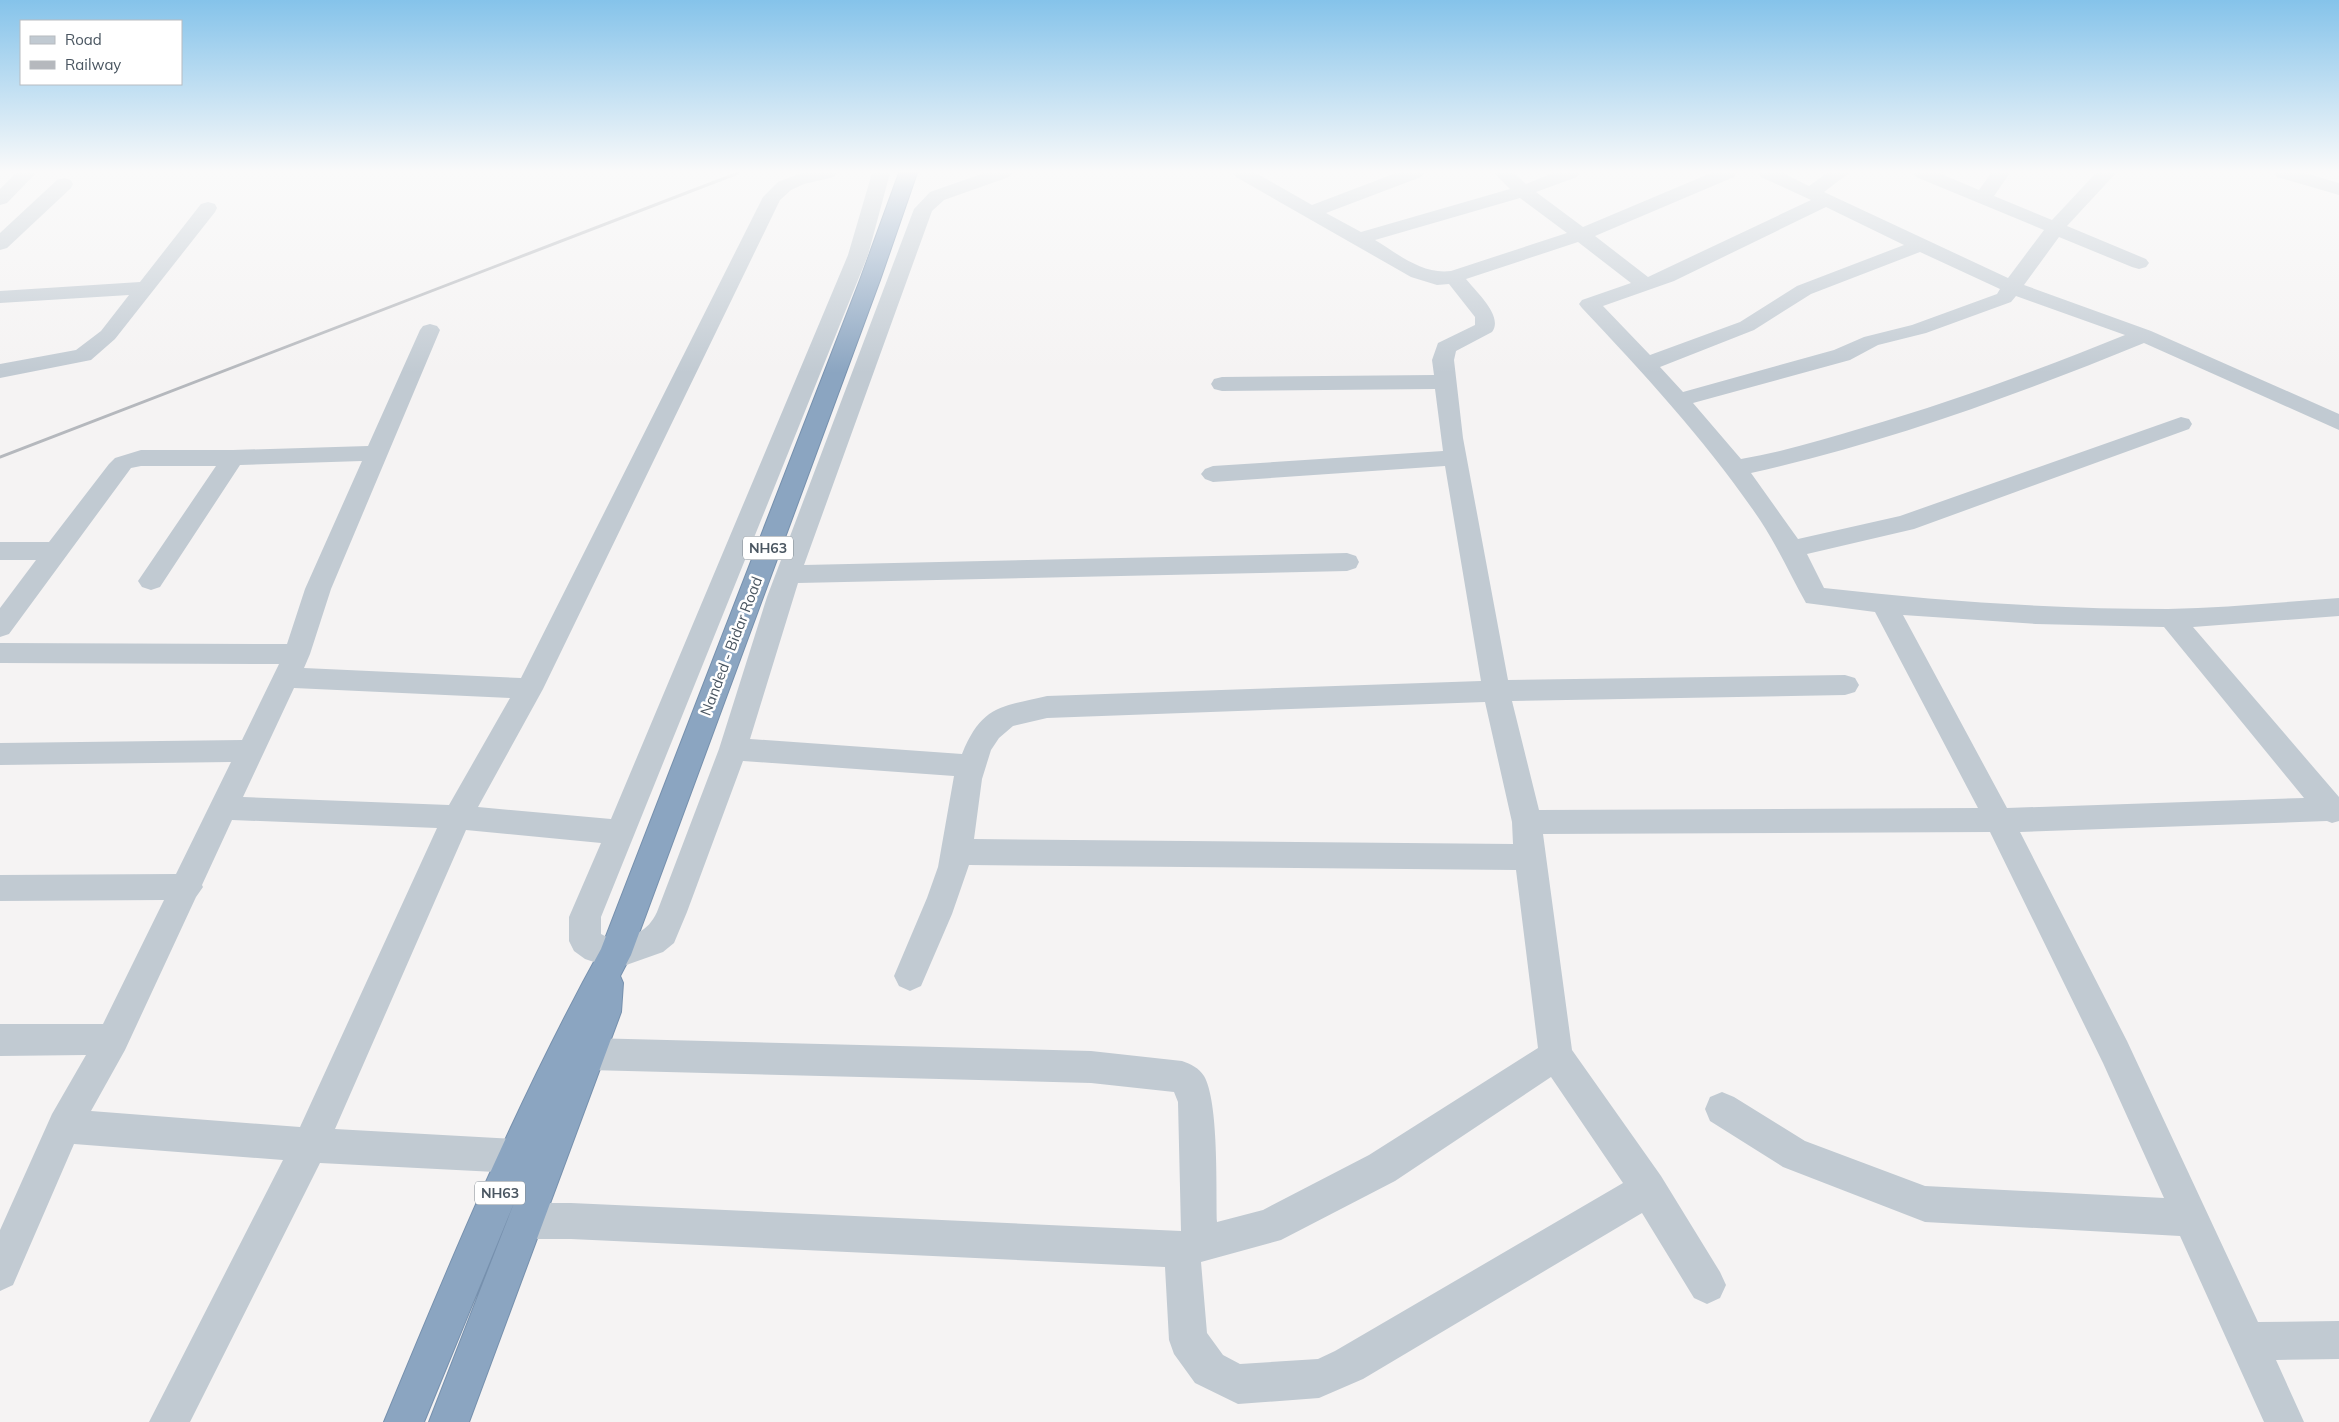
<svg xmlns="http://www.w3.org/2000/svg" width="2339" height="1422" font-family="Mulish,sans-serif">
  <rect width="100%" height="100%" fill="#f5f3f3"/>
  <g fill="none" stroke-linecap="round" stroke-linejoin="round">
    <!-- highway casing -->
    <g stroke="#7690ad" stroke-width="2">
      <path id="highway" d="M899,173H917L880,280L631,955L620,976L623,983L621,1012L469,1422H429L516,1198L424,1422H384C450,1262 517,1101 601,949L860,280Z"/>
    </g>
    <!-- minor -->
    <g fill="#c1cad2" fill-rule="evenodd">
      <path d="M16,173H36L7,203L0,205V189Z"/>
      <path d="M801,173H837L834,177L804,184L791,190L780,200L543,689L478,807L611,819L848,255L872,173H890L868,255L601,917V934L615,941C635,934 647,933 657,912L719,749L767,597L914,209L930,192L984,173H1012L1009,177L944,200L932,211L804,565L1347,553L1356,556L1359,562L1356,568L1347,571L798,583L750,739L962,754C982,705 1001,707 1047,696L1481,681L1445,466L1213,482L1205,479L1201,474L1205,469L1213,466L1443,451L1435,389L1222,391L1214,389L1211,384L1214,379L1222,377L1434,375L1432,360L1438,343L1475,325V317L1449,284L1437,285L1411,277L1236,177L1233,173H1256L1312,205L1396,173H1424L1421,177L1326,213L1361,232L1510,189L1494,173H1514L1526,184L1553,173H1580L1577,177L1536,192L1583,227L1711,173H1737L1734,177L1595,236L1648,277L1811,200L1761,177L1758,173H1783L1809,186L1827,173H1849L1824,192L2008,278L2044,230L1916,177L1913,173H1939L1979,190L1991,173H2010L1994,196L2052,220L2096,173H2116L2067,226L2146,259L2149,263L2146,267L2139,269L2132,267L2059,237L2024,285L2151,331L2339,414V430L2144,343C2017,395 1886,443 1751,473L1798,539L1900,516L2181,417L2189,419L2192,424L2189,429L1914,529L1807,554L1824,588C1938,601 2053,609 2168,609C2225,608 2282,602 2339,598V616L2193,627L2339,797V821L2332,823L2327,821L2020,832L2127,1041L2258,1322L2339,1321V1359L2276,1360L2304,1422H2264L2180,1236L1925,1222L1783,1167L1710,1121L1705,1109L1710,1097L1722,1092L1734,1097L1805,1141L1925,1186L2164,1198L2103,1063L1990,832L1543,834L1572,1050L1661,1176L1720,1272L1726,1285L1720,1298L1707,1304L1694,1298L1642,1213L1363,1379L1319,1398L1238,1404L1195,1383L1174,1354L1169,1340L1165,1267L571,1239H526L513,1234L508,1221L513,1208L526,1203H571L1181,1231L1178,1102L1174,1092L1091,1083L589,1070L577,1065L572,1054L577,1043L589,1038L1091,1051L1182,1061C1191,1064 1199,1068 1204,1076C1219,1102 1216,1188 1217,1222L1263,1210L1369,1155L1538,1048L1516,870L969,865L952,914L921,986L910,991L899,986L894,976L927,898L938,867L954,776L743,761L687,912L674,943L663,952L615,969L585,959L574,951L569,941V917L601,843L466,830L335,1129L516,1139L528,1144L534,1156L528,1168L516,1173L320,1163L190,1422H149L283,1160L74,1144L13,1285L0,1291V1230L52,1114L86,1055L0,1056V1024H103L164,900L0,901V875L176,874L231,762L0,765V743L242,740L279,664L0,663V643L287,644L305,589L362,461L240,465L160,587L151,590L142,587L138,581L216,466H141L131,468L9,634L0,637V608L36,560H0V542H49L109,464L115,458L141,450H233L368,446L420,330L423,326L430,324L437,326L440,330L331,589L310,654L304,668L521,678L763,197L778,182ZM1520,198L1567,233L1451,271C1423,275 1398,254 1375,240ZM1826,207L1904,245L1797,286L1740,322L1650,355L1603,306L1674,281ZM1578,242L1631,283L1582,300L1579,304L1582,308C1645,375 1708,443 1760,520C1778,547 1790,575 1806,603L1875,612L1978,808L1539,810L1512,701L1845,695L1855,692L1859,685L1855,678L1845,675L1508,680L1463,438L1454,360L1456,351L1492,332C1504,316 1476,292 1466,279ZM1920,252L2000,289L1997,294L1912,325L1864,337L1834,350L1683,392L1660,367L1754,330L1811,294ZM2016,296L2125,335C2039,370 1952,402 1862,428C1822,440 1782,452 1741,459L1693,403L1850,360L1878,345L1926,333L2011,302ZM1903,615L2036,624L2164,627L2304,798L2007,808ZM294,688L510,698L449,805L243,797ZM1485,702L1512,822L1513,844L974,839L982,779L991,750L999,738L1013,726L1047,718ZM232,820L437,828L300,1127L91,1111L125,1050L196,897L203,887L202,885ZM1551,1077L1623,1183L1335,1351L1318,1359L1240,1364L1223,1355L1207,1333L1201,1262L1281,1240L1395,1181Z"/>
      <path d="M2274,173H2305L2339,183V195L2277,177Z"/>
      <path d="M64,178L71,180L73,184L71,188L7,248L0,250V233L57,180Z"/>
      <path d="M208,202L215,204L217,208L215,212L115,339L91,360L0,378V364L76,350L101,331L129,295L0,303V291L140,282L201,204Z"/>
    </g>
    <!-- highway -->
    <use href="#highway" fill="#8ba5c1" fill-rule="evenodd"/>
    <!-- rail -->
    <path stroke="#b5b8bd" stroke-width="3" d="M0,457L738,173"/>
  </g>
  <!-- sky -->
  <linearGradient id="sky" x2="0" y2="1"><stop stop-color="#85c3ea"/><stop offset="0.46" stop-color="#fafafa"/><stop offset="1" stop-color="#fafafa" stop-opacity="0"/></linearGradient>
  <rect width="2339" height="373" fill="url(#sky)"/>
  <g text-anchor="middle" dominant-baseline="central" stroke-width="5" stroke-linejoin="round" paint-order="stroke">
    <!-- shield labels -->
    <g fill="#fff" stroke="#808990" stroke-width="1">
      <rect x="743" y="536.5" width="50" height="23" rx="4"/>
      <rect x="475" y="1181.5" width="50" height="23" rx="4"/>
    </g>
    <g font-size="14" font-weight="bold" fill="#4a5661">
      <text x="768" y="548">NH63</text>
      <text x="500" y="1193">NH63</text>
    </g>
    <!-- street labels -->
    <g font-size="15" fill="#4a5661" stroke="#fff">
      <text transform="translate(731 646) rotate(-69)">Nanded - Bidar Road</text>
    </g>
  </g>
  <!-- legend -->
  <rect x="20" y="20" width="162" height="65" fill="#ffffff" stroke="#b7bbc0"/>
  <rect x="30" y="36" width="25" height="8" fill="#c1cad2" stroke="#b7bbc0"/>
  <text x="65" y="45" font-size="15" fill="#4a5661">Road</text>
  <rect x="30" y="61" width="25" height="8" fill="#b5b8bd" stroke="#b7bbc0"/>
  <text x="65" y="70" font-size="15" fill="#4a5661">Railway</text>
</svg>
